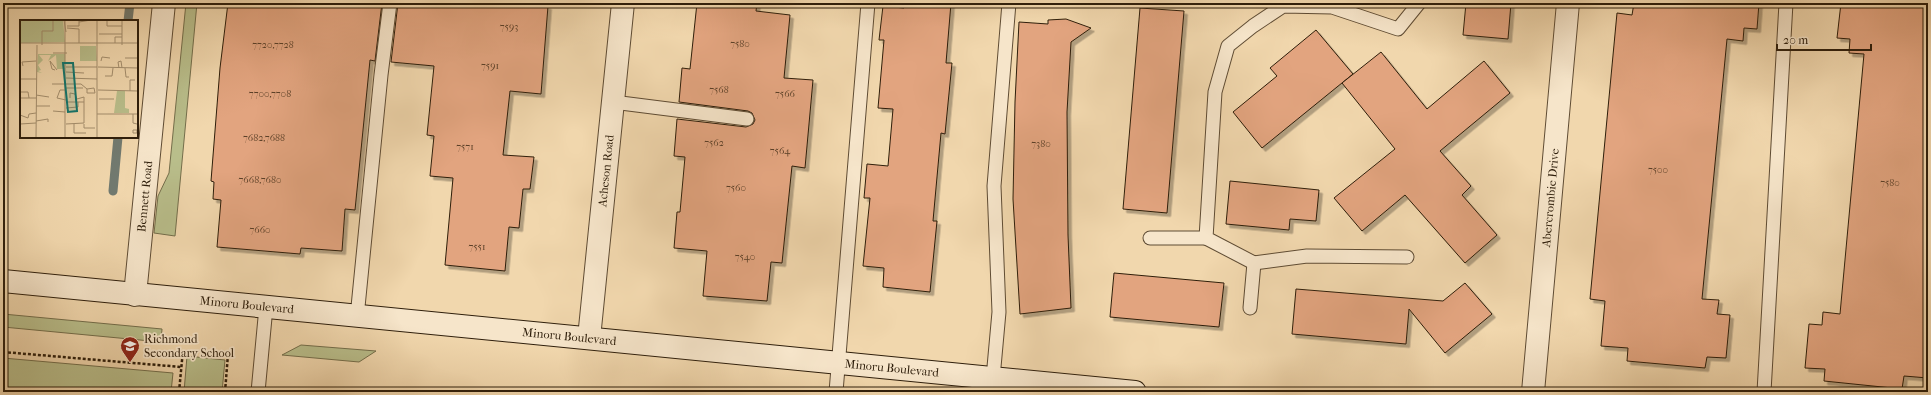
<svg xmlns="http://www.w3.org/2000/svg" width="1931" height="395" font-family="'IM FELL French Canon',serif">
  <defs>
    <filter id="shadow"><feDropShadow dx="3.5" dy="3.5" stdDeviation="0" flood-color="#0004"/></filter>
  </defs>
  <rect width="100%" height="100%" fill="#f1d7ad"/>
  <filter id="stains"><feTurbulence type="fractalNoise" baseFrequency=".005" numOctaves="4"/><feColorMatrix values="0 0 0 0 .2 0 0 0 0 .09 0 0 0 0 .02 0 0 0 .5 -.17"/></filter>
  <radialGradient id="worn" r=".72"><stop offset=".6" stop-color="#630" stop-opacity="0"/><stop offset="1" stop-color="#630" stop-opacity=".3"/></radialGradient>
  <!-- green -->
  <g fill="#b9be8b" stroke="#746e4b">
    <path d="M186,3H197L175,236L154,233L158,196L169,173Z"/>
    <path d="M3,314L162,329L161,342L3,327Z"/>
    <path d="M301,345L376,351L359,362L282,355Z"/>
    <path d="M187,356L225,360L222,392H184Z"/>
    <path d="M3,358L173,373L171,392H3Z"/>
  </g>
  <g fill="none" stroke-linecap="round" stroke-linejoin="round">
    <!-- stream -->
    <g stroke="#717a70" stroke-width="9">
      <path d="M128,21L130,3"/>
      <path d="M113,191L118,137"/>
    </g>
  </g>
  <!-- building -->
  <g fill="#e2a47f" stroke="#2e1e0b" filter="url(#shadow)">
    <path d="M228,3H382L375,61L370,60L355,210L345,209L342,251L301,248L300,254L217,247L221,200L213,199L214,182L211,181L220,68Z"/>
    <path d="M398,3H518L548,6L541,94L510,91L503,155L534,157L530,189H523L519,228L509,227L505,271L445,265L453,178L430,176L434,136L427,135L434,66L391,62Z"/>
    <path d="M697,3H757L756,11L790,15L784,78L813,80L805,168L792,166L782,263L771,262L767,301L703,296L707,251L674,248L677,212H680L685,157L674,156L677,119L746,127L753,124L755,120L752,113L748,111L679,102L682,68L690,69Z"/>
    <path d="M904,3H951L946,63H952L945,134L941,133L933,221H937L930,292L883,287L884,268L863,266L870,198H864L867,164L888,166L893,109L878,108L884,40H879L883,6L904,8Z"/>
    <path d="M1466,3H1511L1508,39L1463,35Z"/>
    <path d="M1634,3H1759L1757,29L1744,28L1743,41L1727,39L1702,299L1719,300L1717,314L1730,315L1726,358L1707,357L1705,368L1627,361L1628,348L1601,346L1605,301L1590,299L1617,13L1632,15Z"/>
    <path d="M1841,3H1928V378L1904,376L1902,389L1824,381L1825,369L1805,368L1809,324L1822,325L1823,312L1840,314L1864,54L1849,53L1850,39L1837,38Z"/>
    <path d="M1140,8L1184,11L1167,213L1123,209Z"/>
    <path d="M1066,19L1091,28L1071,42L1067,112L1068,235L1071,308L1020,314L1013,199L1015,102L1019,22L1048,24V20Z"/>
    <path d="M1316,30L1353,74L1262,148L1233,112L1277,76L1270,68Z"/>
    <path d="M1381,52L1427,109L1484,61L1510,93L1440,151L1471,186L1462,195L1497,235L1465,263L1405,195L1362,231L1334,198L1395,149L1342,83Z"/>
    <path d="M1230,181L1319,190L1316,221L1290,219L1289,230L1226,224Z"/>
    <path d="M1114,273L1224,283L1219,327L1110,317Z"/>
    <path d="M1465,283L1492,314L1445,353L1409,309L1406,344L1292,334L1296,289L1443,301Z"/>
  </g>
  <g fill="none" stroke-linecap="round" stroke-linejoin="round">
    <!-- lane casing -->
    <g stroke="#5f4c34" stroke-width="15">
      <g id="lane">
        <path d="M613,102L747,119"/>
        <path d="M1150,238H1206"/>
        <path d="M1407,257L1307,256L1254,263L1206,238L1215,92L1228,46L1253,26L1283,6L1332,7L1398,29L1419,3"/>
        <path d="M1250,308L1254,263"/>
        <path d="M357,317L381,75L390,3"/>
        <path d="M993,378L999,312L994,186L1009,3"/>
        <path d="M258,392L266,307"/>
        <path d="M836,392L868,3"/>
        <path d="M1764,392L1786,3"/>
      </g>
    </g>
    <!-- street casing -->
    <g stroke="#5f4c34" stroke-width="24">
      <g id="street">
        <path id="s1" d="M135,295L164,3"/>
        <path id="s2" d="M589,338L623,3"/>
        <path id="s3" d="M1533,392L1568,3"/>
      </g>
    </g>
    <!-- secondary casing -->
    <g stroke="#2e1e0b" stroke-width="24">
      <g id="secondary">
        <path id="s4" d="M3,281L1135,392"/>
      </g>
    </g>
    <!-- path -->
    <g stroke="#2e1e0b" stroke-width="2.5" stroke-dasharray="3 2" stroke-linecap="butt">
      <path d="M3,352L181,367"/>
      <path d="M179,392L183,350"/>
      <path d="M225,392L228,354"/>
    </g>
    <!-- lane -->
    <use href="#lane" stroke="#f6e5ca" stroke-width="13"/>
    <!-- street -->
    <use href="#street" stroke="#f6e5ca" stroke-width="22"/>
    <!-- secondary -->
    <use href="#secondary" stroke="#f6e5ca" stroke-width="22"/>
  </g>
  <!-- icons -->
  <defs>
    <g id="school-pin" transform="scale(1)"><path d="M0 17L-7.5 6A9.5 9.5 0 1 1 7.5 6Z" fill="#8f2418" stroke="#f6e5ca"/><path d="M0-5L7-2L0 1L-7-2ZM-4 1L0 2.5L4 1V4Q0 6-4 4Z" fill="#fff"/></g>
  </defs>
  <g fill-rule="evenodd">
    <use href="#school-pin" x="130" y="346"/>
  </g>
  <g text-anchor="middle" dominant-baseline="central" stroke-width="3.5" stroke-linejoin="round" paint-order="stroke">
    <!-- number labels -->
    <g font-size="10" fill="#5b4028">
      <text x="509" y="27">7593</text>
      <text x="740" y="44">7580</text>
      <text x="273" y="45">7720,7728</text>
      <text x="490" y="66">7591</text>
      <text x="719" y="90">7568</text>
      <text x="270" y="94">7700,7708</text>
      <text x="785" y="94">7566</text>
      <text x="264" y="138">7682,7688</text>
      <text x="714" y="143">7562</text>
      <text x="1041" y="144">7380</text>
      <text x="465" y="147">7571</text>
      <text x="780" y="151">7564</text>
      <text x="1658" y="170">7500</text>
      <text x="260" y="180">7668,7680</text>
      <text x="1890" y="183">7580</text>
      <text x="736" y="188">7560</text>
      <text x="260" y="230">7660</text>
      <text x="477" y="247">7551</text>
      <text x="745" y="257">7540</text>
    </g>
    <!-- street labels -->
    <g font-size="12" fill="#2e1e0b" stroke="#f6e5ca">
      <text stroke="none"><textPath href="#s2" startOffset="168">Acheson Road</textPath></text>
      <text stroke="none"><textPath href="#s1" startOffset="99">Bennett Road</textPath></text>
      <text stroke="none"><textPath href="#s3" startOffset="195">Abercrombie Drive</textPath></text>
      <text stroke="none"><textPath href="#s4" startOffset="245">Minoru Boulevard</textPath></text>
      <text stroke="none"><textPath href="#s4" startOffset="569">Minoru Boulevard</textPath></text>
      <text stroke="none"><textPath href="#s4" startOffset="893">Minoru Boulevard</textPath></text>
    </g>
    <!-- poi labels -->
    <g font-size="12" fill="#2e1e0b" stroke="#f6e5ca" text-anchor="start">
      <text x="144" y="339">Richmond<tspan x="144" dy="14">Secondary School</tspan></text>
    </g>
  </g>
  <!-- overview -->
  <g transform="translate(20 20)">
    <rect width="118" height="118" fill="#f1d7ad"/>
    <path d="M0,0H43L45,22L0,23ZM60,26H76L77,41H60ZM18,34H45V49H37L36,35L28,41L31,35H19L23,40L18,45L21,50L18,51L22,53L17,52ZM97,71H105V88L109,89V93H94Z" fill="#b9be8b"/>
    <path fill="none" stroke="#a38d6c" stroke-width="1" d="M44,0L46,12M87,0V6H102M59,2L71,0M47,6H59V0M47,8L59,9V23M79,14H102M0,23H118M95,23V17H102M22,25V11H33V0M102,25V0M33,33H47M105,38H118M81,41L82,37L90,38M3,46L2,42L16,41M46,47H77M78,47L118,48M99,48L98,42L101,41L102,48M105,48L106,57H109M35,50L32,49L30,41L37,50M46,52L64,53M85,56H92L93,48M46,58L77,59M1,59H17M32,64H61L67,69V73H75L74,68L67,69M46,68H63M78,70L118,71M110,71V60H115M0,72H8L9,78M16,75L29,77M0,78H16M79,79H94M46,80L37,78L40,70H46M46,82H64M16,86H30M46,88L58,87V82M33,91L45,92M77,94H118M113,94V103L117,104M0,95L8,98L9,94L16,93M16,101L28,99V102M0,104L16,103M46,104L64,103V77L57,79L55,74L50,73V78M54,104V113H66M64,104V108H75M117,110V113H113V110H118M6,118H88M16,118L17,25M45,118V0M77,118V0"/>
    <path fill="#0f766e" fill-opacity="0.15" stroke="#0f766e" stroke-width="2" d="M43,43H53L57,91L48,92Z"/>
    <rect width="118" height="118" fill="none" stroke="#2e1e0b" stroke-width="2"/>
  </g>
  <!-- margin -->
  <rect width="1931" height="395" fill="none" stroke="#f1d7ad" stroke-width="16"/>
  <rect x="4" y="4" width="1923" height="387" fill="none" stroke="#2e1e0b" stroke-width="2"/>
  <rect x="8" y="8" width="1915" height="379" fill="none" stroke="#2e1e0b"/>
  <!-- scale -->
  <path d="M1777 44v6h94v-6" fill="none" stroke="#2e1e0b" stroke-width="2"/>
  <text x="1783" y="44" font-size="12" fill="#2e1e0b" stroke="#f6e5ca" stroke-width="3" paint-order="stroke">20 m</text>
  <rect width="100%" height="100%" filter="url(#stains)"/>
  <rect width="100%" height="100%" fill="url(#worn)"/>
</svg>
